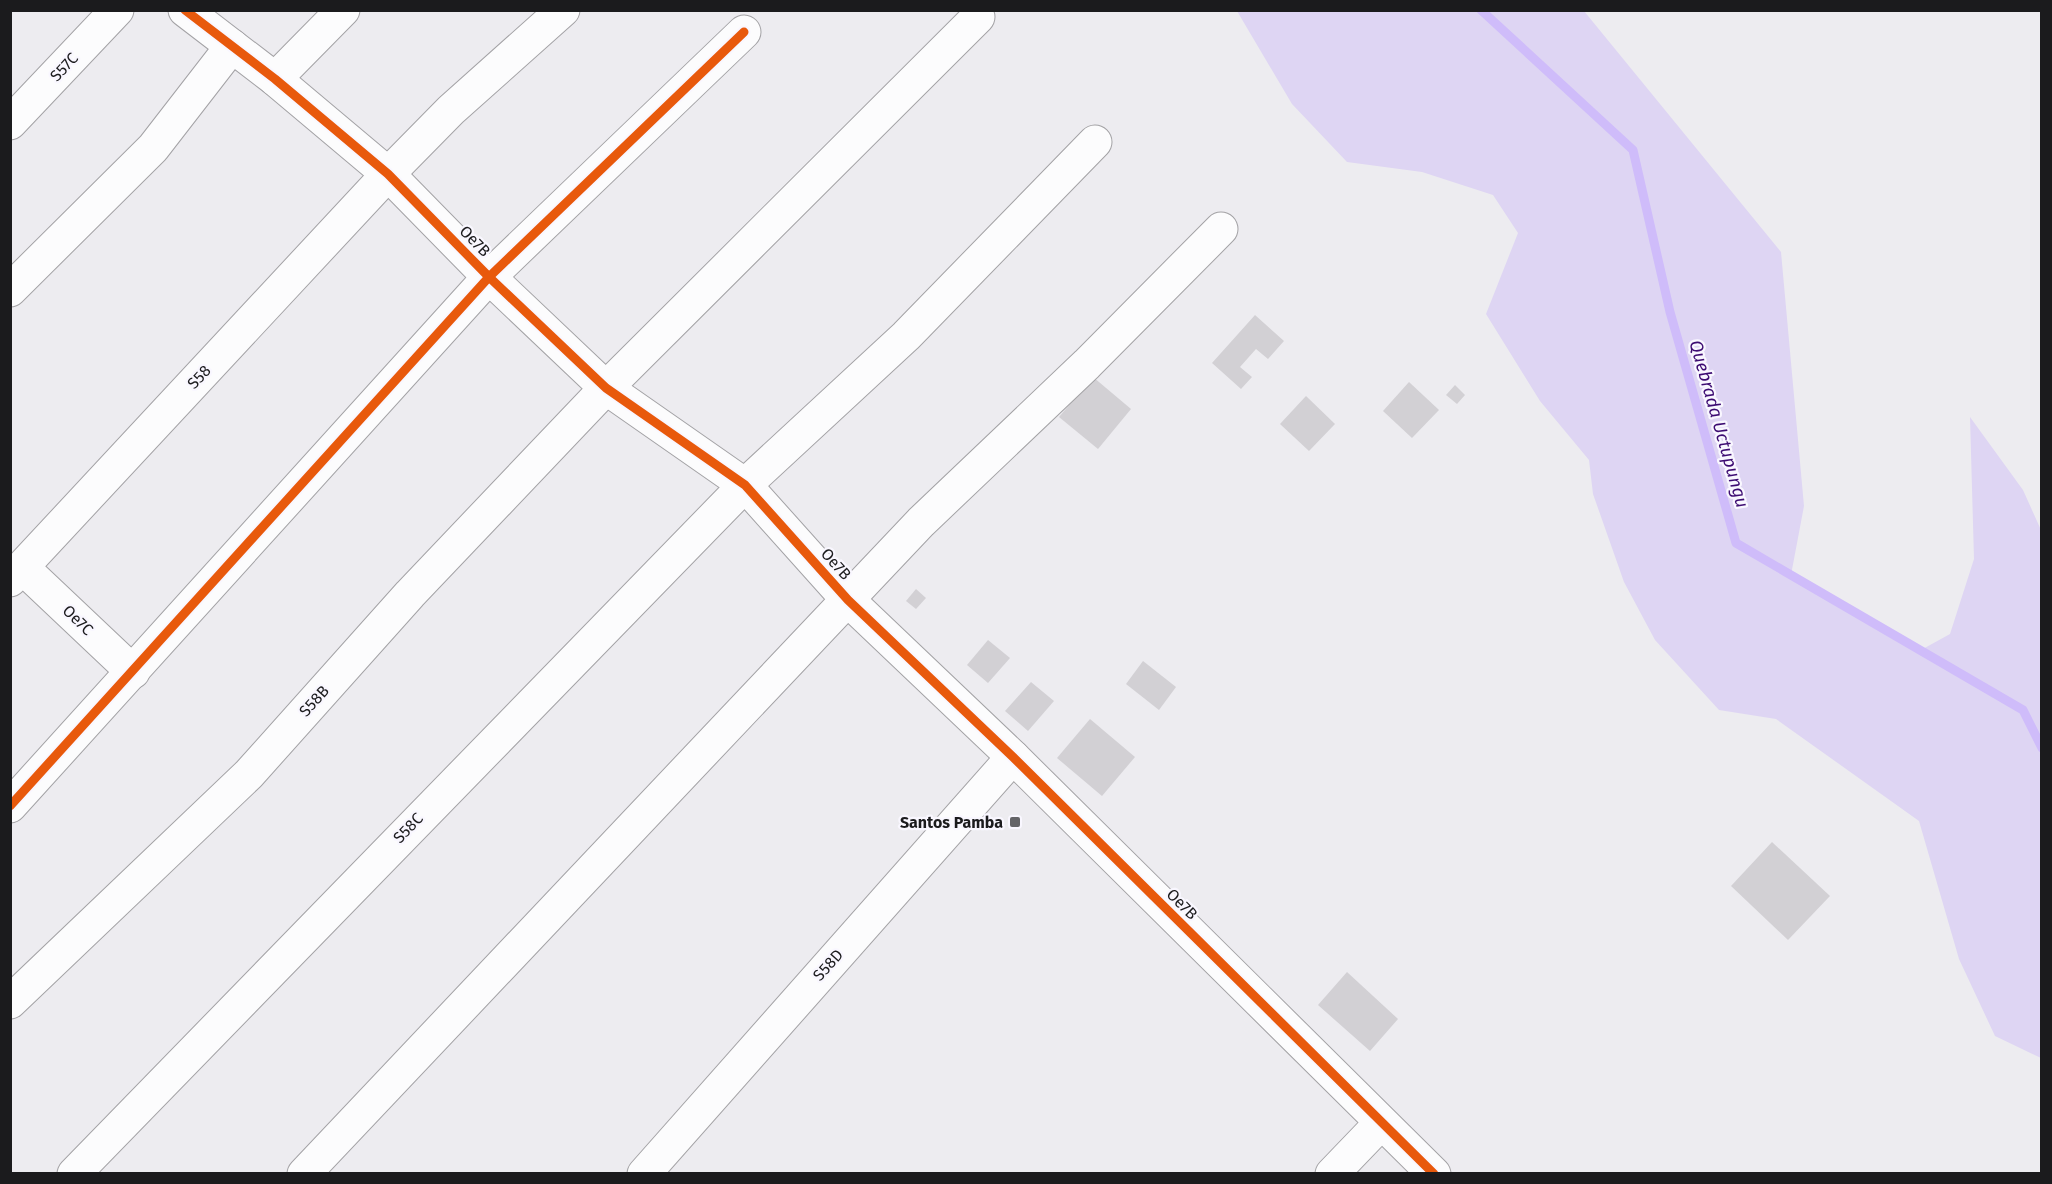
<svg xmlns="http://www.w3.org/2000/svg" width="2052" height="1184" font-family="'Fira Sans',sans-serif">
  <rect width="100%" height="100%" fill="#edecf0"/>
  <!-- green -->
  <path fill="#ded5f3" d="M1237,11H1584L1781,252L1804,506L1791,575L1921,650L1950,634L1974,559L1970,417L2023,490L2041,530V1058L1995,1036L1959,959L1919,821L1776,719L1719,710L1655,640L1624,582L1593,494L1589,460L1540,401L1486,314L1518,233L1493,195L1422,172L1347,162L1292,104Z"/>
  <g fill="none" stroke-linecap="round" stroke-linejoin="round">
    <!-- stream -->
    <path stroke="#cfbcfa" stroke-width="9" d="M1481,10L1633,150L1670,312L1736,543L2023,710L2042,748"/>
  </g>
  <!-- building -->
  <g fill="#d2d0d4">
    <path d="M1255,315L1284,341L1268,359L1256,349L1240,367L1252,377L1241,389L1212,363Z"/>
    <path d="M1093,377L1131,409L1098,449L1059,417Z"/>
    <path d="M1409,382L1439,410L1412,438L1383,411Z"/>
    <path d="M1455,385L1465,395L1457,404L1446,395Z"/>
    <path d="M1306,396L1335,424L1309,451L1280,424Z"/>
    <path d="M916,589L926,598L916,609L906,601Z"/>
    <path d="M988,640L1010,658L988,683L967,665Z"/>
    <path d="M1143,661L1176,687L1159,710L1126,684Z"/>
    <path d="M1031,682L1054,701L1028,731L1005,711Z"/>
    <path d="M1090,719L1135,757L1102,796L1057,758Z"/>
    <path d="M1772,842L1830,896L1788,940L1731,886Z"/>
    <path d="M1347,972L1398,1019L1370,1051L1318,1005Z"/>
  </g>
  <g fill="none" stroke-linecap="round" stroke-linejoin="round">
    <!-- minor casing -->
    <g stroke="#a3a2a5" stroke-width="35">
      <g id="minor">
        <path d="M185,10L275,79L388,174L489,277L606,388L745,485L848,600L1013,757L1434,1174"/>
        <path d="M275,79L343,10"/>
        <path d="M10,123L117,10"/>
        <path d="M10,290L153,148L232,46"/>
        <path d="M23,568L133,672"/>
        <path d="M10,580L388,174L451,110L563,10"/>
        <path d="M10,806L489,277L744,32"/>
        <path d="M10,1002L249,774L410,594L606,388L978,17"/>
        <path d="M74,1174L745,485L906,336L1095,142"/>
        <path d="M304,1174L921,522L1087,364L1221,229"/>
        <path d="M644,1174L1013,757"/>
        <path d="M1332,1174L1381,1123"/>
      </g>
    </g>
    <!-- minor -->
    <use href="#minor" stroke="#fcfcfd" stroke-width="33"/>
    <!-- cycleway casing -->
    <g stroke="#f9f7ff" stroke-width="13">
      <g id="cycleway">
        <path d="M185,10L275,79L388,174L489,277L606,388L745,485L848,600L1013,757L1434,1174"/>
        <path d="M10,806L489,277L744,32"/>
      </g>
    </g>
    <!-- cycleway -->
    <use href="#cycleway" stroke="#e8590c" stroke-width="9"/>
  </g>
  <!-- markers -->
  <rect fill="#646467" stroke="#f9f7ff" stroke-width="2" x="1009" y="816" width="12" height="12" rx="3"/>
  <g text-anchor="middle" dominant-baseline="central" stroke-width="4.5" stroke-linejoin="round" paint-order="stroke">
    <!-- street labels -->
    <g font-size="16" fill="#1b1b1d" stroke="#f9f7ff">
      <text transform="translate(64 67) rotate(-47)">S57C</text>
      <text transform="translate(475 241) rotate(46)">Oe7B</text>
      <text transform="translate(199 377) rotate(-47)">S58</text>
      <text transform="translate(836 564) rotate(48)">Oe7B</text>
      <text transform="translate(78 620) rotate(44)">Oe7C</text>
      <text transform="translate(314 701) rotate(-48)">S58B</text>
      <text transform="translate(408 828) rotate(-46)">S58C</text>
      <text transform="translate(1182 904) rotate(45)">Oe7B</text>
      <text transform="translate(828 965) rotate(-48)">S58D</text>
    </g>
    <!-- poi labels -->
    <g font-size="16" font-weight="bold" fill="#1b1b1d" stroke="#f9f7ff" text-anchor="end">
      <text x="1003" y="822">Santos Pamba</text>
    </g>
    <!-- water labels -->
    <g font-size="18" font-style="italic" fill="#3d0c72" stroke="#f9f7ff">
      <text transform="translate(1719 424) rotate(74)">Quebrada Uctupungu</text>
    </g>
  </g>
  <!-- border -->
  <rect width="2052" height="1184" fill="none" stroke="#1b1b1d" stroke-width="24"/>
</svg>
